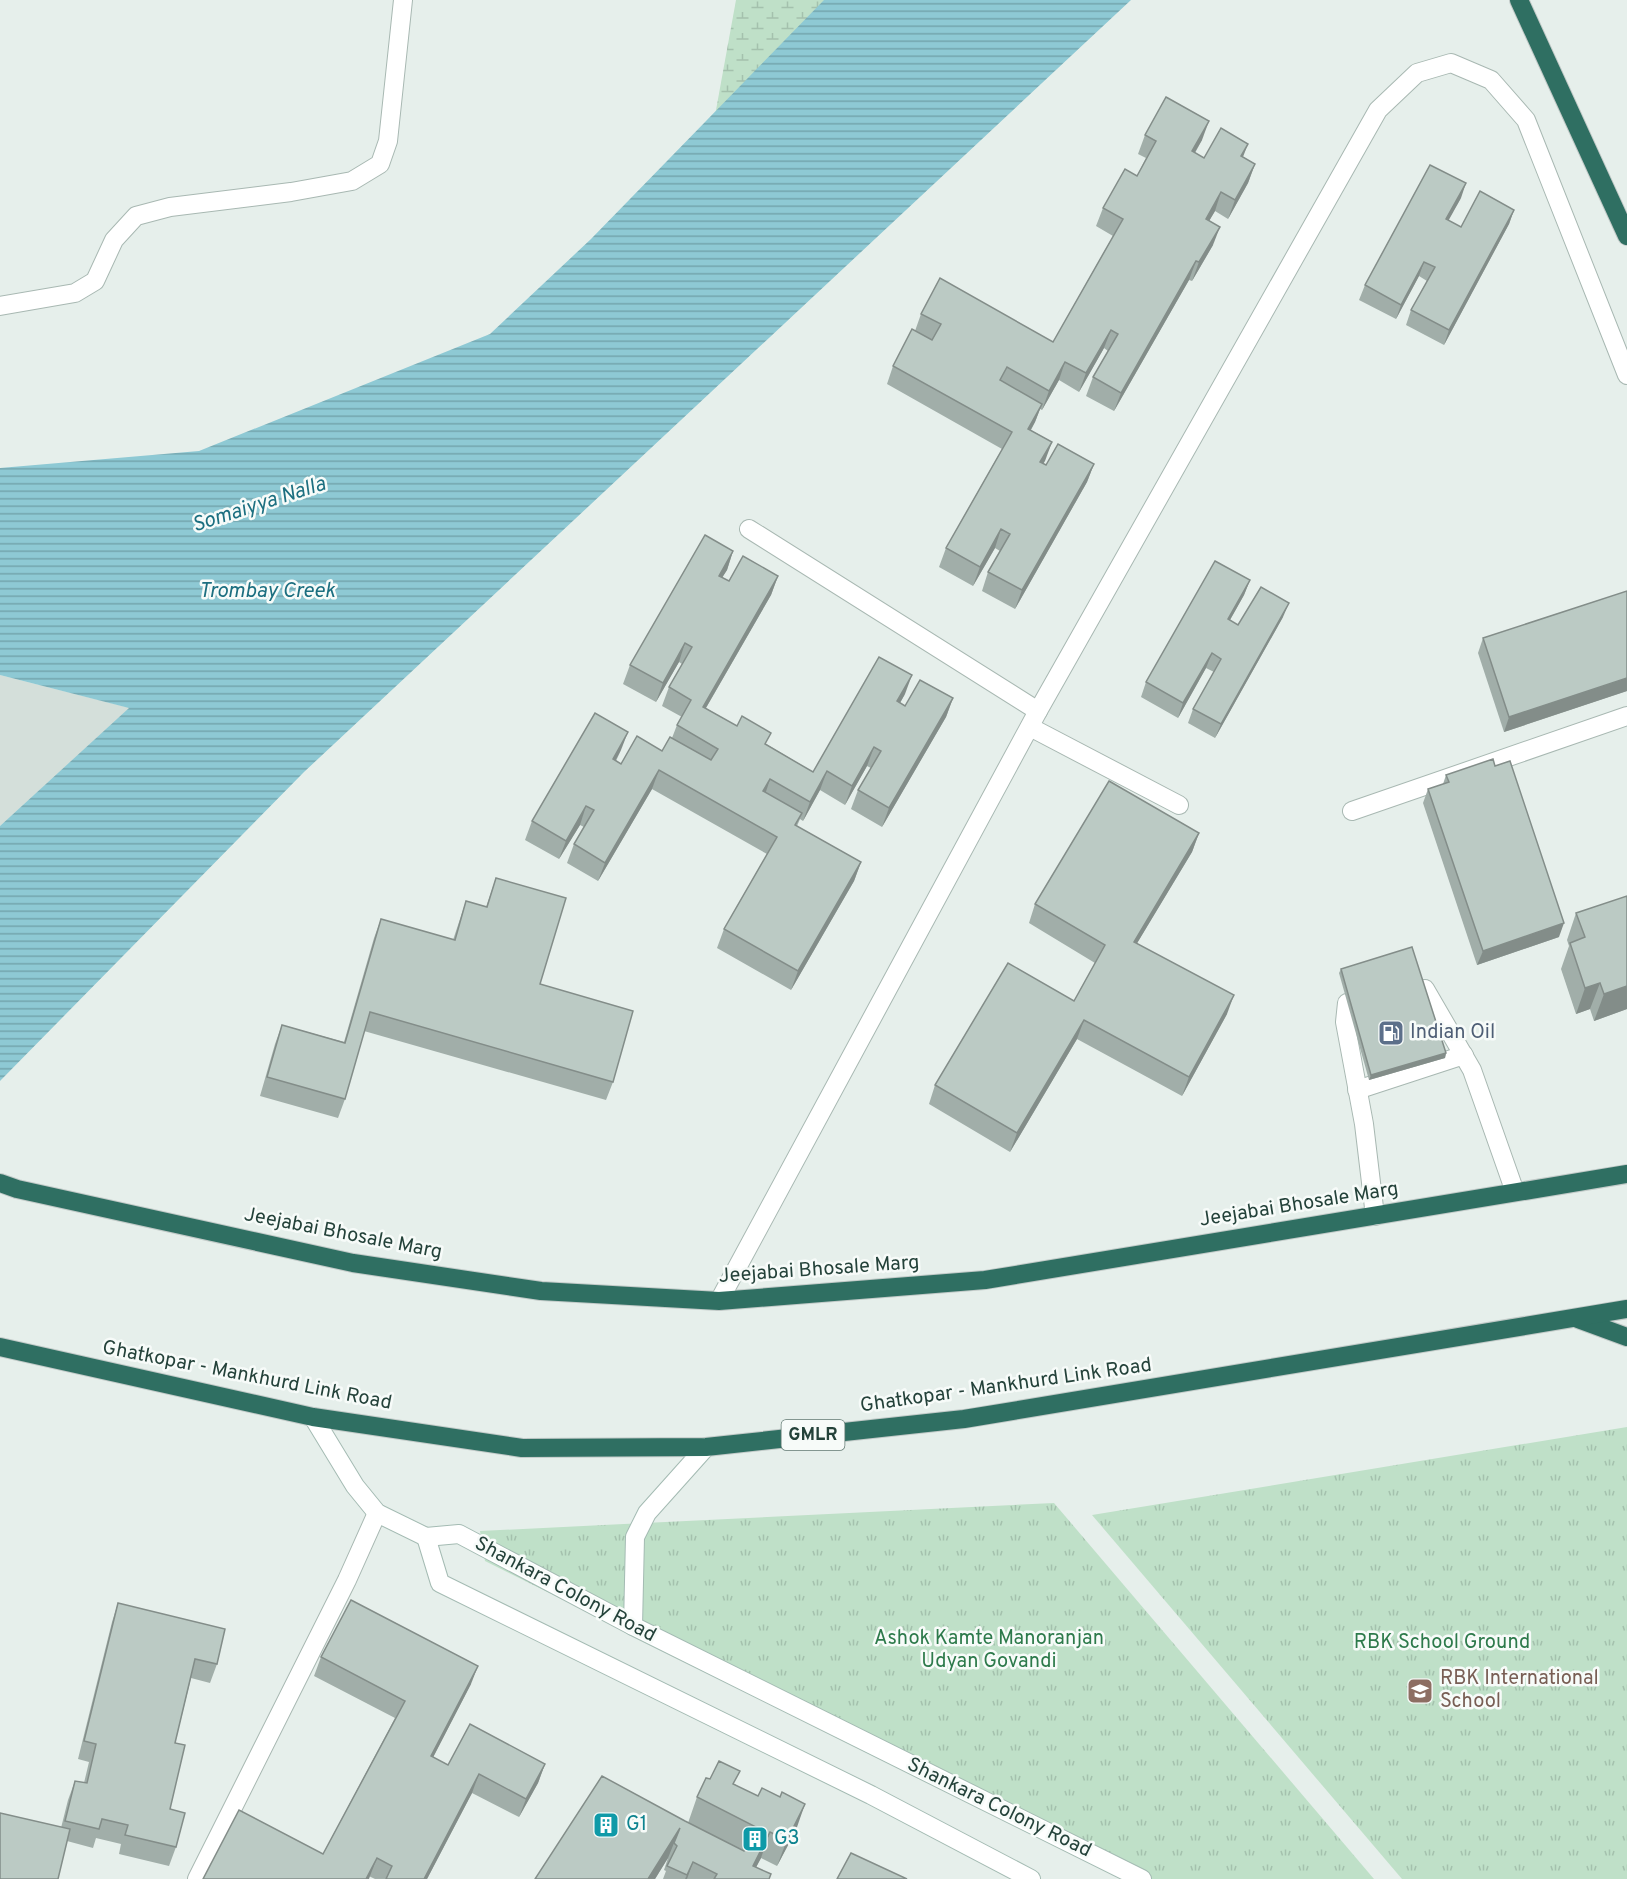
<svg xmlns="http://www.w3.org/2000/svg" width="1627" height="1879" font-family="Overpass,sans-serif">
  <defs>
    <pattern id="grass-tufts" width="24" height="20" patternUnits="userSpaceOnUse" patternTransform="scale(1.5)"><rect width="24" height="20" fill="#bfe0c8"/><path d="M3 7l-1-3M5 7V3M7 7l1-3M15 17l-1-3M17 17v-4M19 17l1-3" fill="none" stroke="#a4c1ad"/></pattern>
    <pattern id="wetland-marsh" width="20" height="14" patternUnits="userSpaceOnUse" patternTransform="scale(1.5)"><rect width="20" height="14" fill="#bfe0c8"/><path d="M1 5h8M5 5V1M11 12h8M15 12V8" fill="none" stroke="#a4c1ad"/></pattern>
    <pattern id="water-rules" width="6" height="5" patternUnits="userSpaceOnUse" patternTransform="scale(1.5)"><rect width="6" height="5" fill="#8ec9d4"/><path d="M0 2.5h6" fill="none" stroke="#74a5ad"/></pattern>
  </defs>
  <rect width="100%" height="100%" fill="#e6efeb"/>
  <!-- built -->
  <path fill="#d4dfda" d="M0,675L130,708L0,826Z"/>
  <!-- grass -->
  <g fill="url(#grass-tufts)">
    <path d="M1627,1427V1879H1402L1092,1515Z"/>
    <path d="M1054,1503L1374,1879H1127L485,1561L480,1531Z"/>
  </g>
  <!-- wetland -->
  <path fill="url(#wetland-marsh)" d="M736,0H834L710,143Z"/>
  <!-- water -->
  <path fill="url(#water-rules)" d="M824,0H1131L304,772L0,1081V826L129,708L0,675V468L199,451L490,334L591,239Z"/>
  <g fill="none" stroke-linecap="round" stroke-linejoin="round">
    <!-- lane casing -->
    <g stroke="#a8b8b2" stroke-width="20">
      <g id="lane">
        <path d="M0,306L75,293L95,281L114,240L136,216L170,207L291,192L352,181L380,164L388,141L403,0"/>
        <path d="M749,529L1038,711"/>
        <path d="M1030,727L1179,805"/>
        <path d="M1352,811L1627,716"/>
        <path d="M1425,989L1472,1070L1515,1192"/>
        <path d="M1347,1003L1345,1022L1364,1124L1375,1216"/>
        <path d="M1357,1090L1464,1055"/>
        <path d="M197,1879L347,1580L377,1513"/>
      </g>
    </g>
    <!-- street casing -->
    <g stroke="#a8b8b2" stroke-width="20">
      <path id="street" d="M719,1301L1038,711L1378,110L1417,73L1451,63L1491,80L1526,120L1627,375"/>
    </g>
    <!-- secondary casing -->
    <g stroke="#a4bbb3" stroke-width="20">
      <g id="secondary">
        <path d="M313,1417L355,1486L377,1513L426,1537"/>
        <path d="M426,1537L459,1534L633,1626L1142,1879"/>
        <path d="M426,1537L440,1583L871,1795L1031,1879"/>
        <path d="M633,1626L635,1537L647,1513L706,1447"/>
      </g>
    </g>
    <!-- highway casing -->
    <g stroke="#c2cac8" stroke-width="20">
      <g id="highway">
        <path d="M1519,0L1627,236"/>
        <path d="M0,1183L17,1189L353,1263L541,1291L719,1301L985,1280L1627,1174"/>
        <path d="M1578,1319L1627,1337"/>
        <path d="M0,1347L313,1417L522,1448L706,1447L964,1419L1627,1309"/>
      </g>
    </g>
    <!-- lane -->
    <use href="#lane" stroke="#fff" stroke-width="18"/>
    <!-- street -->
    <use href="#street" stroke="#fff" stroke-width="18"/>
    <!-- secondary -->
    <use href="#secondary" stroke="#fff" stroke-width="18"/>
    <!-- highway -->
    <use href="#highway" stroke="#2f6f62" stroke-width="18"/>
  </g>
  <!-- wall -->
  <g fill="#a1aea9">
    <path d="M1145,135L1202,140L1195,153L1204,158L1243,157L1255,164L1248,183L1228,219L1215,211L1209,221L1213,245L1192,281L1189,280L1114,411L1086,396L1093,377L1108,351L1104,348L1079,392L1059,380L1042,410L1040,409L1035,422L1031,430L1052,442L1043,463L1046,465L1094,464L1087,482L1015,609L982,591L988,572L1000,551L995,548L973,586L939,567L946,548L1002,449L887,384L893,366L915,331L921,314L1053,342L1113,236L1096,226L1103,208L1137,176L1146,158L1138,154Z"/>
    <path d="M1461,198L1448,220L1461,227L1514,210L1509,224L1444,345L1406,325L1411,310L1427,281L1419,276L1396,319L1359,300L1365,285Z"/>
    <path d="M733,551L727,570L722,577L729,581L778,576L771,595L706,708L813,772L905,694L900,703L905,706L953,698L946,717L882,827L851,809L858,790L871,768L867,766L845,805L820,790L803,821L800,819L797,826L861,862L854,881L791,990L717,948L724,929L767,854L652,789L598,881L567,863L574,844L584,827L580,825L559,859L525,840L532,821L621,750L616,761L621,764L662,751L672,738L677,725L682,717L662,706L669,687L682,664L679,662L656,702L623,684L630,665Z"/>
    <path d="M1250,580L1244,595L1230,620L1238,625L1283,617L1215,738L1188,723L1193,709L1214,672L1206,668L1178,718L1141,697L1146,682Z"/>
    <path d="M1627,591V691L1504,732L1478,653L1483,638Z"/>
    <path d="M1446,775L1559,937L1477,965L1423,803L1428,789L1443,784Z"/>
    <path d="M1199,833L1192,852L1137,943L1227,1014L1182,1096L1077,1039L1010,1152L929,1104L935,1085L1074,1001L1095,963L1029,923L1035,904Z"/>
    <path d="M496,878L540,984L613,1082L606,1100L364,1031L345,1099L338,1118L260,1096L275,1044L282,1025L344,1042L374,938L381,919L453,940L466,901L486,907Z"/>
    <path d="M1576,913L1627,1009L1594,1021L1590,1009L1576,1014L1561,969L1569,946L1567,940Z"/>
    <path d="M1341,969L1446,1053L1445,1058L1369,1080L1339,973Z"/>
    <path d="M118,1603L217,1664L210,1683L191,1678L175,1743L170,1809L176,1847L169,1866L119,1854L121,1844L96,1838L93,1848L67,1841L61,1828L68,1800L75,1781L84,1783L89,1762L78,1759L112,1622Z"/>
    <path d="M321,1657L471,1684L433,1757L448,1765L545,1764L538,1783L519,1817L472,1793L427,1879H375L323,1854L395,1718L314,1676Z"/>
    <path d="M710,1779L735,1784L796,1830L777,1866L761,1858L756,1867L770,1879H663L666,1871L664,1870L668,1858L655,1879H535L688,1823L697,1797Z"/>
  </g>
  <!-- shaded-wall -->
  <g fill="#838d89">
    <path d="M1209,121L1202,140L1185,169L1192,151Z"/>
    <path d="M1248,144L1241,162V156Z"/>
    <path d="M1255,164L1248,183L1228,219L1235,200Z"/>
    <path d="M1466,183L1461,198L1441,234L1446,219Z"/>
    <path d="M1221,192L1215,211L1199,238L1206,219Z"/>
    <path d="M1514,210L1509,224L1444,345L1449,330Z"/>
    <path d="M1220,227L1213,245L1192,281L1199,262Z"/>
    <path d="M1196,261L1189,280L1114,411L1121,393Z"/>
    <path d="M1424,262L1419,276L1396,319L1401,305Z"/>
    <path d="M1111,330L1104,348L1079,392L1086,373Z"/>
    <path d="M1065,362L1059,380L1042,410L1049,391Z"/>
    <path d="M1042,404L1035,422L1021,447L1028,429Z"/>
    <path d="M1052,442L1045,461L1033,480L1040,462Z"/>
    <path d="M1094,464L1087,482L1015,609L1022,590Z"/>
    <path d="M1001,529L995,548L973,586L980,567Z"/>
    <path d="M733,551L727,570L712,594L719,576Z"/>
    <path d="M778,576L771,595L696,725L703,707Z"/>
    <path d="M1250,580L1244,595L1222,634L1228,619Z"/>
    <path d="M1289,603L1283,617L1215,738L1221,724Z"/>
    <path d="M685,643L679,662L656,702L663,683Z"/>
    <path d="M1212,653L1206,668L1178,718L1183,703Z"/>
    <path d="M912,675L905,694L890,720L897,701Z"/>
    <path d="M1627,678V691L1504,732L1509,717Z"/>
    <path d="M953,698L946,717L882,827L889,808Z"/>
    <path d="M628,732L621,750L606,778L613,759Z"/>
    <path d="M874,747L867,766L845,805L852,786Z"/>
    <path d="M659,770L652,789L598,881L605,863Z"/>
    <path d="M827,771L820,790L803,821L810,802Z"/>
    <path d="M770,779L764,798L763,791Z"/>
    <path d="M586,806L580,825L559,859L566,841Z"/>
    <path d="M1199,833L1192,852L1127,960L1134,942Z"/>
    <path d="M861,862L854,881L791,990L798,971Z"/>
    <path d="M1564,923L1559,937L1477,965L1483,951Z"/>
    <path d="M1600,983L1590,1009L1576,1014L1585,988Z"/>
    <path d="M1627,986V1009L1594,1021L1604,994Z"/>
    <path d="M1234,995L1227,1014L1182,1096L1189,1077Z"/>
    <path d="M1084,1020L1077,1039L1010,1152L1017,1133Z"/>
    <path d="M1446,1053L1445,1058L1369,1080L1371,1075Z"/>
    <path d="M478,1666L471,1684L424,1775L431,1756Z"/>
    <path d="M545,1764L538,1783L519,1817L526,1799Z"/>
    <path d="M479,1774L472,1793L427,1879H424Z"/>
    <path d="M805,1804L796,1830L777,1866L787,1840Z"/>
    <path d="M680,1828L668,1858L655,1879H648Z"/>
    <path d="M770,1832L761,1858L750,1879L753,1866Z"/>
    <path d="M377,1858L370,1876L369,1879H366Z"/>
    <path d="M693,1862L687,1879H685L687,1875Z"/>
  </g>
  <!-- building -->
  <g fill="#bbcac4" stroke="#838d89" stroke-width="1.5">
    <path d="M1166,97L1209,121L1192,151L1204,158L1221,128L1248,144L1241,156L1255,164L1235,200L1221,192L1206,219L1220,227L1199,262L1196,261L1121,393L1093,377L1118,334L1111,330L1086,373L1065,362L1049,391L1007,367L1000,380L1042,404L1028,429L1052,442L1040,462L1046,465L1058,444L1094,464L1022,590L988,572L1010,534L1001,529L980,567L946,548L1012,432L893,366L912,329L932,340L941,324L921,314L940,278L1053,342L1123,219L1103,208L1125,169L1137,176L1156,141L1145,135Z"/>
    <path d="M1430,165L1466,183L1446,219L1461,227L1480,191L1514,210L1449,330L1411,310L1435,267L1424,262L1401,305L1365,285Z"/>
    <path d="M705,535L733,551L719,576L729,581L743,556L778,576L703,707L737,726L742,716L771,733L765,744L813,772L879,657L912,675L897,701L905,706L920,680L953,698L889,808L858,790L881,751L874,747L852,786L827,771L810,802L770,779L763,791L802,813L795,825L861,862L798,971L724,929L777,837L659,770L605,863L574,844L594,810L586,806L566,841L532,821L595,713L628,732L613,759L621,764L637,736L662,751L670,737L711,760L718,749L677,725L691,700L669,687L692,647L685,643L663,683L630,665Z"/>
    <path d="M1215,561L1250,580L1228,619L1238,625L1261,587L1289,603L1221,724L1193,709L1221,659L1212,653L1183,703L1146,682Z"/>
    <path d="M1627,591V678L1509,717L1483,638Z"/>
    <path d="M1493,759L1495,766L1510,761L1564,923L1483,951L1428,789L1449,782L1446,775Z"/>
    <path d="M1109,781L1199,833L1134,942L1234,995L1189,1077L1084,1020L1017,1133L935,1085L1008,963L1074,1001L1105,945L1035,904Z"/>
    <path d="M496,878L566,898L540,984L633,1011L613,1082L370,1012L345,1099L267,1077L282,1025L345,1043L381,919L455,940L466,901L487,907Z"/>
    <path d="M1627,896V986L1604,994L1600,983L1585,988L1570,943L1585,937L1576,913Z"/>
    <path d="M1412,947L1446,1053L1371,1075L1341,969Z"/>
    <path d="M351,1600L478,1666L431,1756L448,1765L470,1724L545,1764L526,1799L479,1774L424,1879H386L392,1866L377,1858L366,1879H203L239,1810L323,1854L405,1701L321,1657Z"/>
    <path d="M118,1603L225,1629L217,1664L195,1659L175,1743L185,1745L170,1809L185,1813L176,1847L125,1835L128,1825L102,1819L99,1829L65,1821L75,1781L87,1783L96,1744L84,1741Z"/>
    <path d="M719,1761L740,1771L733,1784L758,1796L762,1788L780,1797L782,1792L805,1804L787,1840L770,1832L753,1866L771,1874L769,1879H714L717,1874L693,1862L687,1875L667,1866L677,1846L674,1843L680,1828L648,1879H535L602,1776L685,1821L744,1851L756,1827L697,1797L706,1778L710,1779Z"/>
    <path d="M0,1813L70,1829L58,1879H0Z"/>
    <path d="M851,1853L907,1879H837Z"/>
  </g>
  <!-- icons -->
  <defs>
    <g id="fuel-square" transform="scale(1.35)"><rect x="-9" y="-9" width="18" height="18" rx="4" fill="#5c6f8a" stroke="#f7fbf9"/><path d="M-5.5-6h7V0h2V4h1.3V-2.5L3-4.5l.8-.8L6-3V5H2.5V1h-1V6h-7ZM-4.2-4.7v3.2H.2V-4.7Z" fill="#fff"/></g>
    <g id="school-square" transform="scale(1.35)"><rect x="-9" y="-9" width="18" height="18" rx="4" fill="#8d6e63" stroke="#f7fbf9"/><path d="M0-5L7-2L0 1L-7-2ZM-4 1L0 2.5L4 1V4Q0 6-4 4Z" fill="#fff"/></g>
    <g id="building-square" transform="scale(1.35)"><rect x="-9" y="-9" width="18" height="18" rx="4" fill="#0f9aa8" stroke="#f7fbf9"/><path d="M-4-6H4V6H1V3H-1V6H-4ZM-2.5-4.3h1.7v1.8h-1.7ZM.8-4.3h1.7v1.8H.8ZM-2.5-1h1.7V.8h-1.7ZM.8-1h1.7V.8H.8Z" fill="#fff"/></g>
  </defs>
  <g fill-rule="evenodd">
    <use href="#fuel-square" x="1391" y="1033"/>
    <use href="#school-square" x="1420" y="1691"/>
    <use href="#building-square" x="606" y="1825"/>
    <use href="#building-square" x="755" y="1839"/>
  </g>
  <g text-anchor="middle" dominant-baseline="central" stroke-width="5" stroke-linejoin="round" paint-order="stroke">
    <!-- shield labels -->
    <rect fill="#f7fbf9" stroke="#637a73" stroke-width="1.5" x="781.5" y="1420" width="63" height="30" rx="4.5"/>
    <g font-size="18" font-weight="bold" fill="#24423a">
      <text x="813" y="1435">GMLR</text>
    </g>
    <!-- service labels -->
    <g font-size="20" fill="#4e5e75" stroke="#f7fbf9" text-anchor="start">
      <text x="1410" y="1033">Indian Oil</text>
    </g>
    <!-- street labels -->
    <g font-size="20" fill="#24423a" stroke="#f7fbf9">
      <text transform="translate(1299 1205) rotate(-9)">Jeejabai Bhosale Marg</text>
      <text transform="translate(343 1234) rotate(11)">Jeejabai Bhosale Marg</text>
      <text transform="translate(819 1270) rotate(-4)">Jeejabai Bhosale Marg</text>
      <text transform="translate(247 1376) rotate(11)">Ghatkopar - Mankhurd Link Road</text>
      <text transform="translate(1006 1386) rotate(-8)">Ghatkopar - Mankhurd Link Road</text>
      <text transform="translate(565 1590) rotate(28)">Shankara Colony Road</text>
      <text transform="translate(999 1808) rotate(26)">Shankara Colony Road</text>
    </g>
    <!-- park labels -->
    <g font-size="20" fill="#2d7a4b" stroke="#f7fbf9">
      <text x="989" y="1639">Ashok Kamte Manoranjan<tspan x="989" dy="23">Udyan Govandi</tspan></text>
      <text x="1442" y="1643">RBK School Ground</text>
    </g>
    <!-- education labels -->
    <g font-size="20" fill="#785e54" stroke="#f7fbf9" text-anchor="start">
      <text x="1440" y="1679">RBK International<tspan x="1440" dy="23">School</tspan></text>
    </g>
    <!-- culture labels -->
    <g font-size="20" fill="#0d838f" stroke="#f7fbf9" text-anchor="start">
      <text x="626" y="1825">G1</text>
      <text x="774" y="1839">G3</text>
    </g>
    <!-- water labels -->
    <g font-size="21" font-style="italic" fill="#1c6f80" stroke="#f7fbf9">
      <text transform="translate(259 505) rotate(-18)">Somaiyya Nalla</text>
      <text x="267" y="591">Trombay Creek</text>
    </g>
  </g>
</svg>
